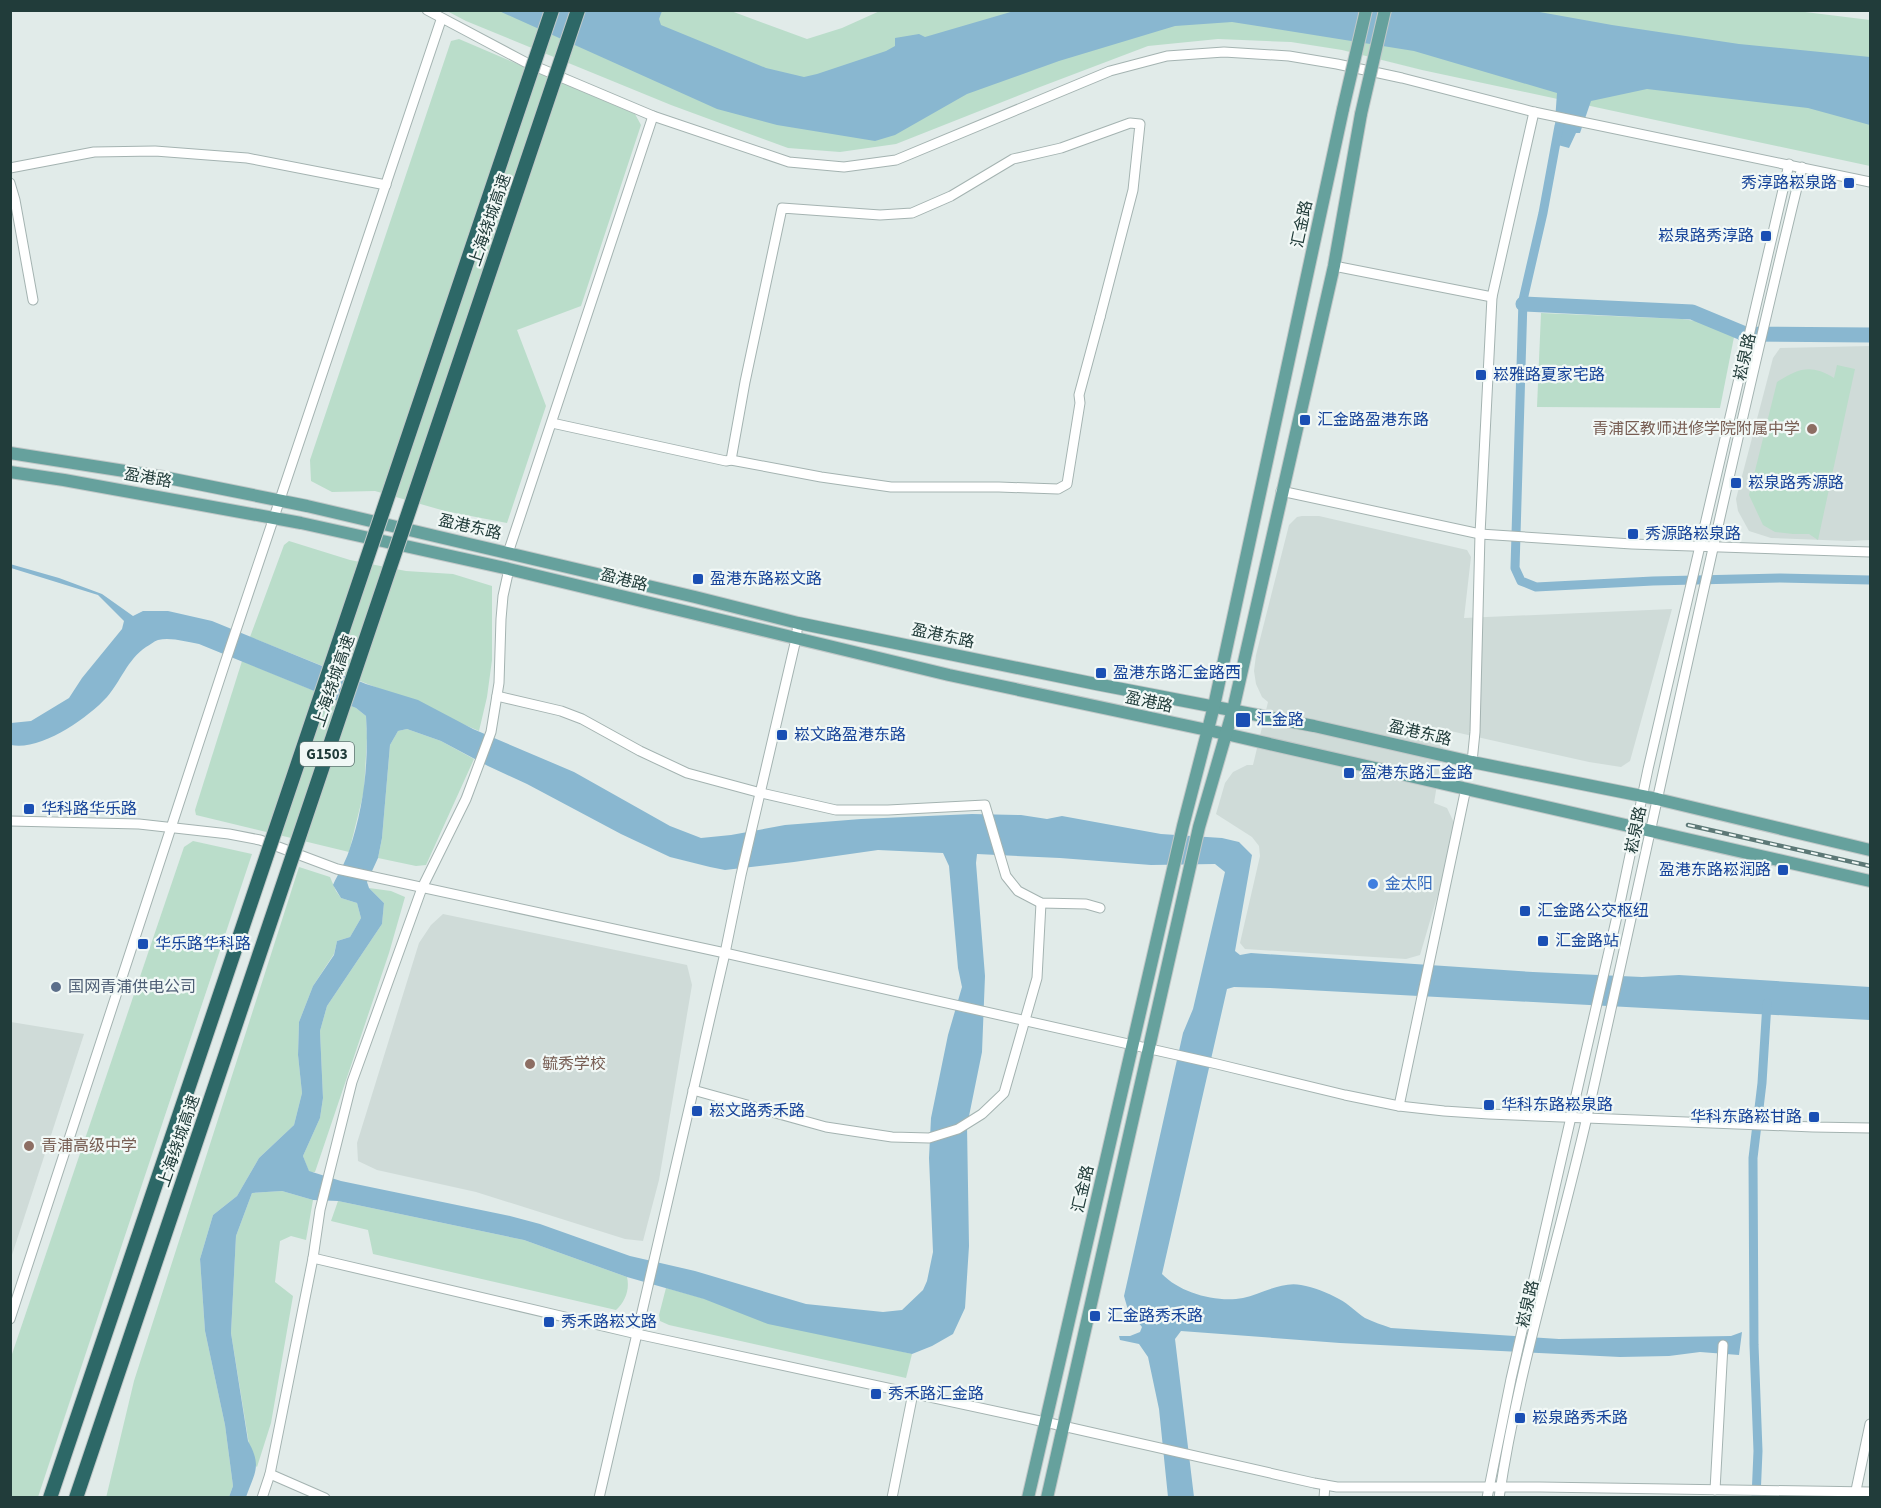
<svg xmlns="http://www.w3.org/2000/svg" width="1881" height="1508" font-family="'Source Sans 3','Noto Sans SC',sans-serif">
  <rect width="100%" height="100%" fill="#e1ebe9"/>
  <!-- built -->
  <g fill="#cfdbd8">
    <path d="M1870,346V540L1848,541L1771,538L1749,531L1738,511L1736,499L1773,358L1780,348Z"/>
    <path d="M1302,516H1319L1467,550L1471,557L1464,618L1672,609L1630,761L1621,767L1589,762L1446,730L1434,803L1447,808L1457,829L1420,955L1406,959L1245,949L1240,943L1260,856L1259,846L1252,837L1216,814L1225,783L1233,772L1247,765H1253L1268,702L1262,697L1256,684L1254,671L1256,655L1289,525L1297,517Z"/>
    <path d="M443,914L687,965L692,985L659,1180L643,1241L625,1239L476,1192L377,1170L358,1161L357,1143L419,943L431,925Z"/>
    <path d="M11,1022L84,1034L11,1258L10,1022Z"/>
  </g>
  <!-- green -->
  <g fill="#baddca">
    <path d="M882,10L1797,11L1870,20V166L1422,70L1342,50L1291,42L1218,39L1148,46L1040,87L896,144L840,152L788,148L671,105L466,21L447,11H731L807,39L842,28Z"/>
    <path d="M459,39L635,114L641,125L581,306L517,330L546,406L507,523L445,511L375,491L332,492L311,481L310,460L451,41Z"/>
    <path d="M1541,313L1682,319L1702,322L1734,337L1720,408L1537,407Z"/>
    <path d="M1837,365L1855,369L1818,540L1809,534H1793L1775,532L1763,525L1749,495L1777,382C1799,368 1811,364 1834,378Z"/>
    <path d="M289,541L350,560L406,571L453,574L492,586V660L487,697L479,731L385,691L250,637L284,545Z"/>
    <path d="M242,661L356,708L366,716L367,738L364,791L349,852L196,815L195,810Z"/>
    <path d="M407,729L441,741L474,759L426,865L416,866L378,858L382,838L390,745L398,731Z"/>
    <path d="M193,841L252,854L38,1497H11V1357L184,847Z"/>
    <path d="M299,867L330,877L336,891L341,898L357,903L361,918L350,937L337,941L334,954L313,986L299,1022L298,1055L302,1093L294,1125L259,1158L237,1196L213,1215L200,1259L205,1331L225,1425L233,1486L229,1497L106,1498L134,1381Z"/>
    <path d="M369,888L391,891L405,897L389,953L315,1172H309L303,1156L320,1118L323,1098L320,1031L327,1006L382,924L384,903Z"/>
    <path d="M282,1191L313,1200L306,1240L291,1236L280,1241L275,1282L293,1296L271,1423L257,1467L252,1463L231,1333L236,1236L252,1193Z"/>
    <path d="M338,1201L524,1240L627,1277C630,1290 625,1302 616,1310L373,1254L368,1230L331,1221Z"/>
    <path d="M666,1288L861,1342L912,1354L906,1378L669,1325L660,1321L659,1315Z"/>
  </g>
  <!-- water -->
  <g fill="#89b7d0" fill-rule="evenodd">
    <path d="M499,11H662L659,19L661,25L766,68L804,77L817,74L886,51L895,46V38L919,34L925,37L1014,11H1534L1612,25L1739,44L1870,57V125L1808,108L1647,89L1591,101L1580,133H1576L1569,148L1558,145L1555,121L1557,93L1414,51L1232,22L1175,26L1059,61L967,94L895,135L875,141L777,125L717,109Z"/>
    <path d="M10,564L59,578L102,594L133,616L143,611H168L212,621L366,684L418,700L473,729L574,772L670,826L701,838L731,835L785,825L861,819L972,814L1021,815L1047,819L1062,816L1161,834L1222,838L1239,842L1252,855L1235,951L1240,955L1251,953L1533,972L1642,977L1679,975L1870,987V1020L1270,988L1234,987L1227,989L1162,1274C1180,1293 1217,1303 1243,1298C1261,1294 1282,1281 1301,1285C1314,1287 1328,1293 1339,1299C1349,1304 1356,1312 1365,1318C1373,1322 1383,1325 1391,1328L1559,1339L1731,1336L1742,1332L1739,1355L1700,1352L1669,1356L1620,1357L1340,1343L1181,1331L1175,1339L1194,1497H1168L1159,1409L1148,1357L1139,1344L1120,1340L1119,1336H1130L1140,1332L1142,1327L1128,1310L1124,1296L1183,1033L1193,1009L1225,872L1215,864L1151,865L1060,858L977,854L976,863L985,976L982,1052L967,1126L969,1246L965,1308L953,1334L932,1346L912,1354L768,1324L704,1299L627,1277L524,1240L338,1201L313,1200L282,1191L252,1193L236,1236L231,1333L248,1441C262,1466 255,1472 246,1497H229L233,1486L225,1425L205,1331L200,1259L213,1215L237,1196L259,1158L294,1125L302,1093L298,1055L299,1022L313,986L334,955L337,941L350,937L361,918L357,903L341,898L333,885C338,874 345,863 349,851C364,807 369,762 366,716L356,708L199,644C187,642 171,637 158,640C154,641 150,645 146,647C127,660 121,681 107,697C87,719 40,751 11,745V723L31,721L69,698L82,678L122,629L124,621L98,595L11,568ZM407,729L441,741L488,766L527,784L621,834L670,857L710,867L725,870L794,862L878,850L943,853L949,866L958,968L962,987L948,1035L931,1118L929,1158L933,1252L927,1281L923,1290L902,1310L883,1312L806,1304L695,1271L630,1256L540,1224L510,1216L341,1181L309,1171L303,1156L320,1118L323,1098L320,1031L327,1006L382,924L384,903L369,888L367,882L378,858L382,838L390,745L398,731Z"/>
  </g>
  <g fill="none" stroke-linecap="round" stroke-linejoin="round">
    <!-- canal -->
    <g stroke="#89b7d0" stroke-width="9">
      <path d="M1559,126L1543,213L1523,300L1515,568L1521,581L1536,587L1653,581L1780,578L1870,580"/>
      <path d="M1756,1498L1758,1451L1754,1345L1753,1158L1762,1083L1767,1003"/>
    </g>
    <!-- river -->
    <path stroke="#89b7d0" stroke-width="15" d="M1523,304L1692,312L1745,334L1870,335"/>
    <!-- minor casing -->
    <g stroke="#a4b3b1" stroke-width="11">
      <g id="minor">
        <path d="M427,10L525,62L653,116L789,162L844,167L896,160L1110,71L1167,56L1224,52L1289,56L1337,64L1402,78L1534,112L1870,182"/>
        <path d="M10,168L94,152L155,151L247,158L386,185"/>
        <path d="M10,183L15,200L33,300"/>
        <path d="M1334,266L1492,297"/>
        <path d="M552,423L726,461L731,460L821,477L891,487H999L1058,489L1067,484L1080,403L1079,395L1100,317"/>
        <path d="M731,460L745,382L782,208L880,215L912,213L951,196L1013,159L1061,148L1130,123L1140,124L1133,190L1100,317"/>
        <path d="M1281,491L1480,534L1632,544L1870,552"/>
        <path d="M508,553L653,116"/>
        <path d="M497,696L561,711L582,719L640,751L687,773L761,793L836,810H888L985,805L1006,876L1018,891L1041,903L1086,904L1100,908"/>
        <path d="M1472,762L1475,732L1480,534L1492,297L1534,112"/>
        <path d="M10,821L139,824L229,834L260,840L337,869L725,953L1217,1064L1345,1095L1399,1106L1444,1111L1489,1114L1813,1127L1870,1128"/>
        <path d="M693,1090L826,1127L892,1137L929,1138L958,1129L982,1114L1004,1093L1037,978L1041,903"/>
        <path d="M1399,1106L1466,788"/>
        <path d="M313,1258L637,1334L1045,1422L1314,1483L1337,1487H1540L1870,1492"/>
        <path d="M10,1319L225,663L441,20"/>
        <path d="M270,1474L325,1498"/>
        <path d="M1715,1490L1723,1345"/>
        <path d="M1855,1495L1870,1424"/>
        <path d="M262,1498L270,1474L313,1258L320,1210L352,1082L422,888L466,799L491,732L499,683L501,619L503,596L509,569"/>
        <path d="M599,1498L725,953L741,875L796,639L798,623"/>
        <path d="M892,1498L913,1393"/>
        <path d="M1324,1498L1325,1485"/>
        <path d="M1487,1498L1511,1379L1620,903L1648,769L1789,164"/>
        <path d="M1499,1498C1518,1369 1558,1243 1587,1117C1658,800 1725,482 1802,167"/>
      </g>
    </g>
    <!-- major casing -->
    <g stroke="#c1c8c8" stroke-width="14">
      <g id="major">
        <path d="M10,453L163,477L307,506L695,597L798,623L1096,684L1314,726L1472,762L1657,799L1870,850"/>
        <path d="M10,472L64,480L301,523L509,569L949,675L1226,734L1870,881"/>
        <path d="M1028,1498L1183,826L1214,706L1343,109"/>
        <path d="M1047,1498L1199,827L1233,710L1334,266L1361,114"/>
      </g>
    </g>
    <!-- minor -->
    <use href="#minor" stroke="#fff" stroke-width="9"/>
    <!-- major -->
    <use href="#major" stroke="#66a19d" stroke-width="12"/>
    <!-- rail casing -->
    <g stroke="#5c7876" stroke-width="4.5">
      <path id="rail" d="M1688,825L1870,866"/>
    </g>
    <!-- rail -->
    <use href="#rail" stroke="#f1f8f6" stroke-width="2" stroke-dasharray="7" stroke-linecap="butt"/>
    <!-- major-bridge casing -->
    <g stroke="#c1c8c8" stroke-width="14" stroke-linecap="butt">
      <g id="major-bridge">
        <path d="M1343,109L1366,10"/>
        <path d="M1361,114L1385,10"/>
      </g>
    </g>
    <!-- highway-bridge casing -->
    <g stroke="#c1c8c8" stroke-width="16" stroke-linecap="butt">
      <g id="highway-bridge">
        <path d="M50,1498L552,10"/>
        <path d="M76,1498L578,10"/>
      </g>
    </g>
    <!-- major-bridge -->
    <use href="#major-bridge" stroke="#66a19d" stroke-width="12"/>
    <!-- highway-bridge -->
    <use href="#highway-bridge" stroke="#2d6867" stroke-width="14"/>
  </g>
  <!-- markers -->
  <g fill="#1a4fb4" stroke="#f1f8f6" stroke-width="2">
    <rect x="1843" y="177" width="12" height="12" rx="3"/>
    <rect x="1760" y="230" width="12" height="12" rx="3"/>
    <rect x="1475" y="369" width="12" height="12" rx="3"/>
    <rect x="1299" y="414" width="12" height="12" rx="3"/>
    <rect x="1730" y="477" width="12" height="12" rx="3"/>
    <rect x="1627" y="528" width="12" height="12" rx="3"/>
    <rect x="692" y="573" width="12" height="12" rx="3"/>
    <rect x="1095" y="667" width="12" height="12" rx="3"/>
    <rect x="1235" y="712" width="16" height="16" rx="3"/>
    <rect x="776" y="729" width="12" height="12" rx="3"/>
    <rect x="1343" y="767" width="12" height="12" rx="3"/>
    <rect x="23" y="803" width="12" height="12" rx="3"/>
    <rect x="1777" y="864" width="12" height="12" rx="3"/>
    <rect x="1519" y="905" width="12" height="12" rx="3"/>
    <rect x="1537" y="935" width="12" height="12" rx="3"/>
    <rect x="137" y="938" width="12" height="12" rx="3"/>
    <rect x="1483" y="1099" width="12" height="12" rx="3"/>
    <rect x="691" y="1105" width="12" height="12" rx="3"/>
    <rect x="1808" y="1111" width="12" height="12" rx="3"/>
    <rect x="1089" y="1310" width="12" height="12" rx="3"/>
    <rect x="543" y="1316" width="12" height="12" rx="3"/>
    <rect x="870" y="1388" width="12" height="12" rx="3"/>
    <rect x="1514" y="1412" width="12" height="12" rx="3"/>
  </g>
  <g fill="#8d6e63" stroke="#f1f8f6" stroke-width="2">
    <circle cx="1812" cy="429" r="6"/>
    <circle cx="530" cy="1064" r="6"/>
    <circle cx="29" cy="1146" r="6"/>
  </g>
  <circle fill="#3f7fe0" stroke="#f1f8f6" stroke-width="2" cx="1373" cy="884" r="6"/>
  <circle fill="#5c6f8a" stroke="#f1f8f6" stroke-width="2" cx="56" cy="987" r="6"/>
  <g text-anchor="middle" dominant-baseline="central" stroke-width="4.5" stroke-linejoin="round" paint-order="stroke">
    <!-- shield labels -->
    <rect fill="#f1f8f6" stroke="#5f7472" stroke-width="1.5" x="300" y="742" width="54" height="24" rx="4.5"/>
    <g font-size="15" font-weight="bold" fill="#213c3a">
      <text x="327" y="754">G1503</text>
    </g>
    <!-- transit labels -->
    <g font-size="16" fill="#164399" stroke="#f1f8f6" text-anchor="start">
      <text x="1837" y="183" text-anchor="end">秀淳路崧泉路</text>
      <text x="1754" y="236" text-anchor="end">崧泉路秀淳路</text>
      <text x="1493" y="375">崧雅路夏家宅路</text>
      <text x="1317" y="420">汇金路盈港东路</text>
      <text x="1748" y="483">崧泉路秀源路</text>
      <text x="1645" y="534">秀源路崧泉路</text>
      <text x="710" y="579">盈港东路崧文路</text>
      <text x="1113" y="673">盈港东路汇金路西</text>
      <text x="1256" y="720">汇金路</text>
      <text x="794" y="735">崧文路盈港东路</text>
      <text x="1361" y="773">盈港东路汇金路</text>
      <text x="41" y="809">华科路华乐路</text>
      <text x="1771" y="870" text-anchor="end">盈港东路崧润路</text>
      <text x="1537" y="911">汇金路公交枢纽</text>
      <text x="1555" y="941">汇金路站</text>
      <text x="155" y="944">华乐路华科路</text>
      <text x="1501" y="1105">华科东路崧泉路</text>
      <text x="709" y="1111">崧文路秀禾路</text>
      <text x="1802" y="1117" text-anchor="end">华科东路崧甘路</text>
      <text x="1107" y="1316">汇金路秀禾路</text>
      <text x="561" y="1322">秀禾路崧文路</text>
      <text x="888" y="1394">秀禾路汇金路</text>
      <text x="1532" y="1418">崧泉路秀禾路</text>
    </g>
    <!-- street labels -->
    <g font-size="16" fill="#213c3a" stroke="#f1f8f6">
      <text transform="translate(490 220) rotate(-71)">上海绕城高速</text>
      <text transform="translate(1302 224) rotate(-78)">汇金路</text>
      <text transform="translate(1745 357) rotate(-77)">崧泉路</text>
      <text transform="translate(148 478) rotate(10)">盈港路</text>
      <text transform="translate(470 527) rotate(13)">盈港东路</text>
      <text transform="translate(624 580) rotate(14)">盈港路</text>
      <text transform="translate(943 636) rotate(12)">盈港东路</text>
      <text transform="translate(334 681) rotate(-71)">上海绕城高速</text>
      <text transform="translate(1149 702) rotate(12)">盈港路</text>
      <text transform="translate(1420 733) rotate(13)">盈港东路</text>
      <text transform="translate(1636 830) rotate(-78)">崧泉路</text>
      <text transform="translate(179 1141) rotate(-71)">上海绕城高速</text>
      <text transform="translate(1083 1189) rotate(-77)">汇金路</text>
      <text transform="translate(1528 1304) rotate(-77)">崧泉路</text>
    </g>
    <!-- education labels -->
    <g font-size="16" fill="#785e54" stroke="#f1f8f6" text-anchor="start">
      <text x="1800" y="429" text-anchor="end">青浦区教师进修学院附属中学</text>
      <text x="542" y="1064">毓秀学校</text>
      <text x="41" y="1146">青浦高级中学</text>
    </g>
    <!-- shop labels -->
    <g font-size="16" fill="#366cbe" stroke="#f1f8f6" text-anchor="start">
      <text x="1385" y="884">金太阳</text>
    </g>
    <!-- service labels -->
    <g font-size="16" fill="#4e5e75" stroke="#f1f8f6" text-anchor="start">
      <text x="68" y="987">国网青浦供电公司</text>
    </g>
  </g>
  <!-- border -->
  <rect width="1881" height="1508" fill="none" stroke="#213c3a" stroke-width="24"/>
</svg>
